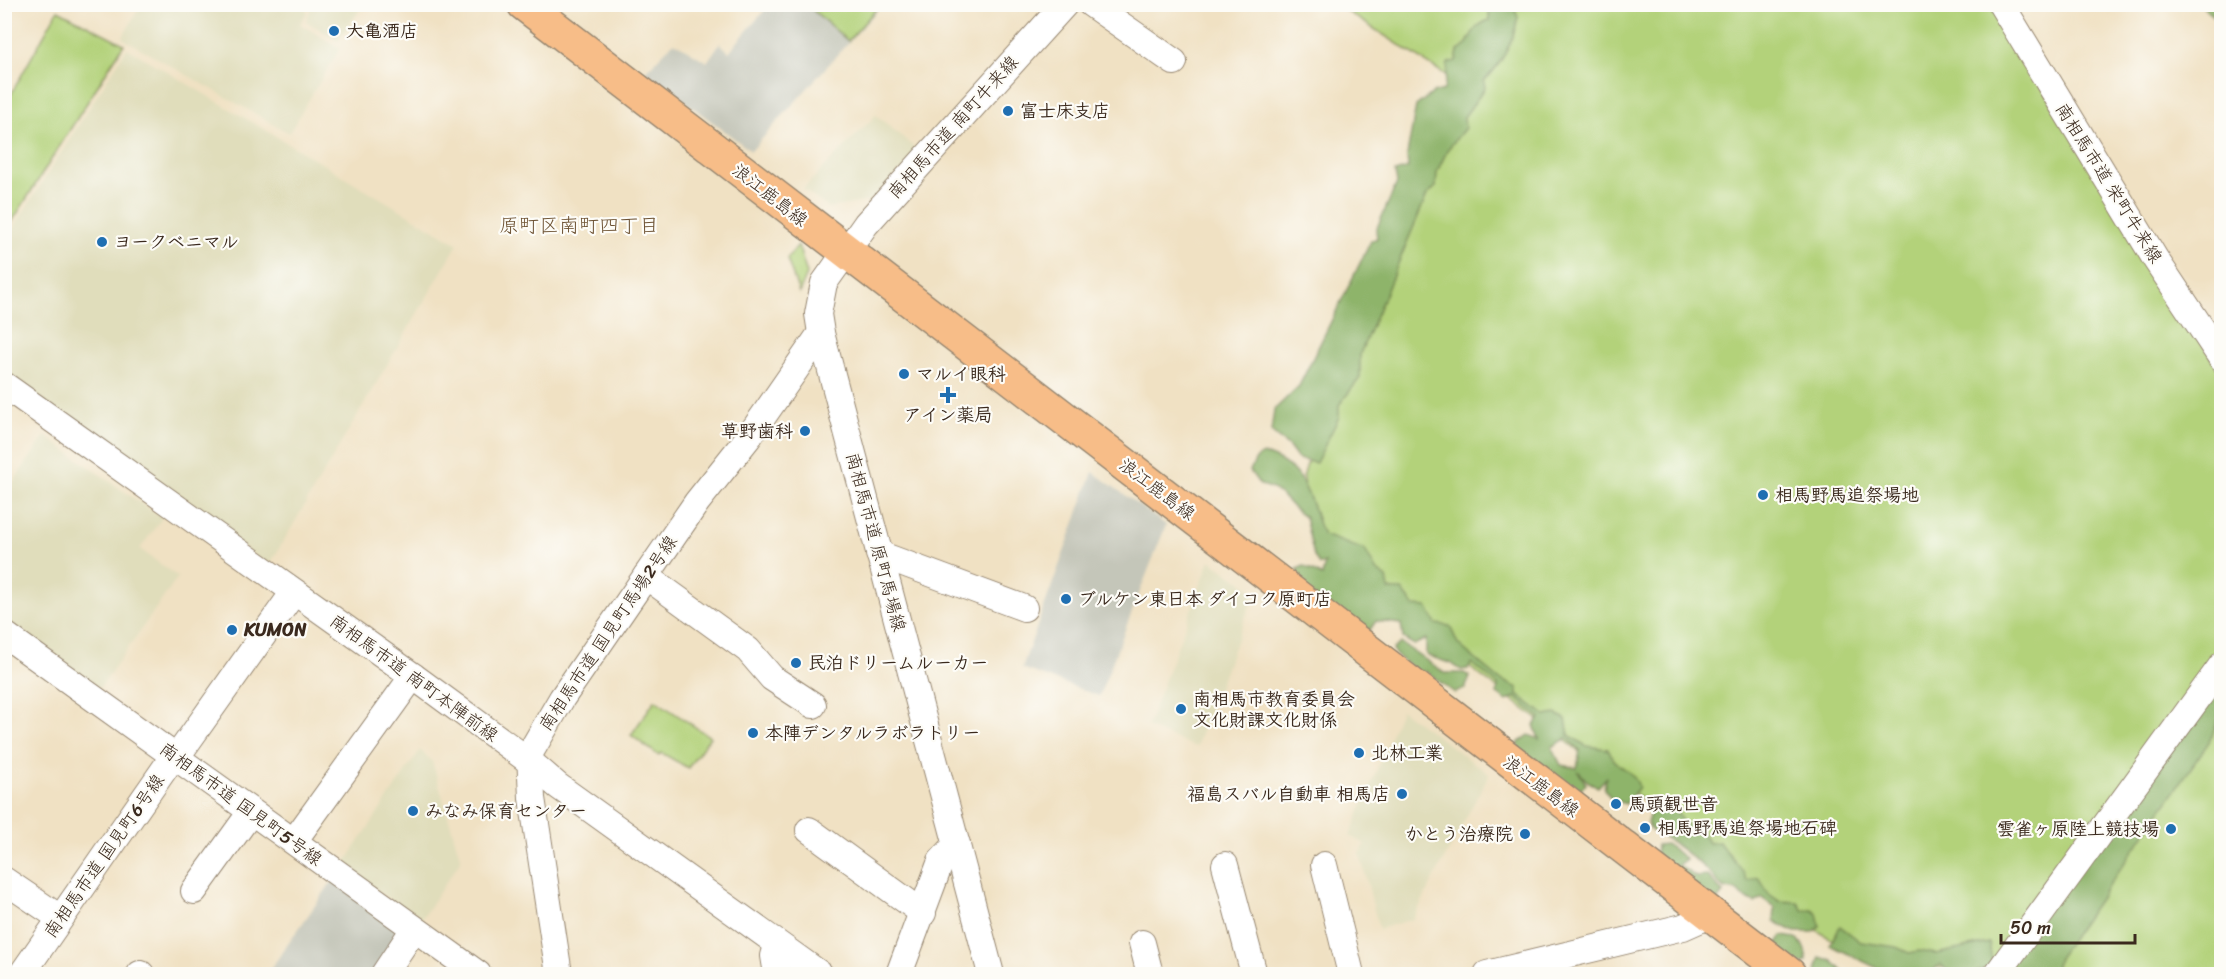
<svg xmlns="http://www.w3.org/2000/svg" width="2226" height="979" font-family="Sriracha,'Klee One',sans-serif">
  <rect width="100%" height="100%" fill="#fdfcf7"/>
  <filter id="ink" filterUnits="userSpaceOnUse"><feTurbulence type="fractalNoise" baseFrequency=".0167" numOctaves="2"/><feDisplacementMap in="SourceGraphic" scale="12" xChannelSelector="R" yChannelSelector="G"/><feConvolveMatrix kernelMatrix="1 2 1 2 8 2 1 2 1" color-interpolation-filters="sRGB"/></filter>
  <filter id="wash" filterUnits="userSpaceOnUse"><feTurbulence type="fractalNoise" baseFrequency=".008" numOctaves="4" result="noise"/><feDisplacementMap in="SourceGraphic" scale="24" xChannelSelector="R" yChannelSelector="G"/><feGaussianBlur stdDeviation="1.35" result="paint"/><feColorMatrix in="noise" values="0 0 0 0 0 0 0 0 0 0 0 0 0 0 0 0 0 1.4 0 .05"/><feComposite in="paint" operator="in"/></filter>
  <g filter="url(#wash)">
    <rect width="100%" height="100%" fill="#f0e1c3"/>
    <!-- built -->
    <g fill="#e0ddbb">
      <path d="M299,5L308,11L300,24L340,48L289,133L122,38L141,5Z"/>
      <path d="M306,5L363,4V5L338,41L306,21L311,8Z"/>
      <path d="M127,48L458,244L269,566L5,374V241Z"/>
      <path d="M876,115L920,152L871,201L828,208L803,189Z"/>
      <path d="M45,436L162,518L140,549L178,577L97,692L5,625V494Z"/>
      <path d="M1210,560L1255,592L1196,747L1147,727Z"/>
      <path d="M1401,710L1489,774L1413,919L1379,929L1360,854L1365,844L1350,836Z"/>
      <path d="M420,750L432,761L461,860L420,921L343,866Z"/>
    </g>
    <!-- industrial -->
    <g fill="#c4c6b9">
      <path d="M769,5H882L751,151L663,85L640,77L674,42L707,62L720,43L729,52Z"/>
      <path d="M1093,472L1166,525L1099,696L1022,668Z"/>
      <path d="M333,880L405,932L377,974H267Z"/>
    </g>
    <!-- green -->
    <g fill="#b3d27a" stroke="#777e4c" stroke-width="1.5">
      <path d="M807,5H880L848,41Z"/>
      <path d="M1337,5H1991L2221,373V650L1997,958L1941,968L1901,964L1844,947L1777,906L1697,848L1651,806L1447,650L1320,544L1306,512L1303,478L1328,390L1460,84Z"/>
      <path d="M58,10L124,44L5,233V105Z"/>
      <path d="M798,245L807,274L799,293L787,259Z"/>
      <path d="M2221,686V974H2021Z"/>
      <path d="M655,700L710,737L688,768L662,753L658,755L631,735Z"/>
    </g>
    <!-- forest -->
    <g fill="#8eb46a" stroke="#646f44" stroke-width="1.5" fill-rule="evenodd">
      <path d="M2202,5H2221V22L2203,7Z"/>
      <path d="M1495,6H1513L1518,17C1513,42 1503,63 1484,81L1485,88L1464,117L1465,128L1448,149L1437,172L1436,187L1427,195L1360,354V378L1339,405V417L1316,463L1298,459L1289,447L1271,432L1274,410L1299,386L1371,241L1377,238L1376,230L1397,183L1395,172L1408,168L1407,155L1416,106L1433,93L1444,90L1448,63L1456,61L1458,51C1474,43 1466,29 1489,20V12Z"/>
      <path d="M1263,454C1307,466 1308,498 1323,535L1365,550L1376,570L1387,578L1389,590H1402L1414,606L1427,607L1436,624L1450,626L1458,644L1474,658L1499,679L1518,688V695L1546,716L1556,714L1566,719L1569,735L1586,746L1608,749C1613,767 1634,769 1639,787L1626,804L1612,800L1604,789L1606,778L1598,787L1587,781L1578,771L1586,784L1569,798L1518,759V743L1529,735L1539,739L1534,725L1540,718L1515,697L1507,701L1497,694L1498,685L1472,663L1468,669L1461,670L1452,664L1426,655V639L1414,645L1403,638L1401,624L1376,621L1369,631L1358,634L1303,593L1297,569L1304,566L1322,576L1325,563L1319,565L1314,556L1305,517C1288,508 1283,488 1260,485L1250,471L1256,459ZM1567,738L1580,750L1577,768L1561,765L1552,747Z"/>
      <path d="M1401,643L1445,673H1464L1470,677L1465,689L1455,693L1425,671L1421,675L1395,654L1393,649Z"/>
      <path d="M2221,658V714L2209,742L2076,932L2058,958L2054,974H1997Z"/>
      <path d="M1670,807L1677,811L1683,824C1699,825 1702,829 1708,843L1719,842C1728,857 1742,865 1747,881L1758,877L1769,894L1779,901L1798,902L1803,910H1812L1817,914L1820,926L1813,932H1795L1774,921L1775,908L1762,898L1755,903C1746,900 1744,895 1736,891C1732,889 1727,890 1723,888C1716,883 1713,875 1707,870C1691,856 1671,839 1652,831L1647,823L1651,810Z"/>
      <path d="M1666,844L1686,859L1678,865L1696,877L1708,876L1723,893L1711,908L1655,867L1657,845Z"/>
      <path d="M1840,926L1861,942L1896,947L1909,953L1919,951L1936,954L1989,943L1993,967L1972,974H1951L1940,964L1930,974H1889L1830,945Z"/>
      <path d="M1782,936C1800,937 1805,943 1807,961L1793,969L1771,951Z"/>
      <path d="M1820,957L1832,961L1845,974H1819L1816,971Z"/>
    </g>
  </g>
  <g filter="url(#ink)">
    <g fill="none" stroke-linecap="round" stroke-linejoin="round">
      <!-- minor casing -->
      <g stroke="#968670" stroke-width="28">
        <g id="minor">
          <path d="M1091,4L1174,62"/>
          <path d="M2001,4L2156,260L2222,359"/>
          <path d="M4,385L413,676L529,761L558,786L820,974"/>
          <path d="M879,554L1024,608"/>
          <path d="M646,576L748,650L772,678L813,705"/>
          <path d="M4,634L478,974"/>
          <path d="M809,830L923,913"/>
          <path d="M294,841L413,676"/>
          <path d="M1225,865L1254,974"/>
          <path d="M1324,865L1351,974"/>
          <path d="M4,880L60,918"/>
          <path d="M194,891L251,812"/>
          <path d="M1142,943L1150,974"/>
          <path d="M22,974L168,764L181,751L294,592"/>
          <path d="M140,974H141"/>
          <path d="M384,974L414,929"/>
          <path d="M559,974L532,798L530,753L562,698L697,502L748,438L821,333"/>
          <path d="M777,974L774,956L777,946"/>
          <path d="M899,974L941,861L957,844"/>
          <path d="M991,974L821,333L818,314L824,283L866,224L1065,4"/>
          <path d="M1487,974L1683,927L1710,915"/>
          <path d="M1997,974L2222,665"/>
        </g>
      </g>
      <!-- major casing -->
      <g stroke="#968670" stroke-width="36">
        <path id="major" d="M524,4L1789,974"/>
      </g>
      <!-- minor -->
      <use href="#minor" stroke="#fff" stroke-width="26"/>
      <!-- major -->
      <use href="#major" stroke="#f7bd88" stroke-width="33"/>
    </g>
  </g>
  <!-- markers -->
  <g fill="#1f6fb2" stroke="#fdfcf7" stroke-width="2">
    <circle cx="334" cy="31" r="6"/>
    <circle cx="1008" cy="111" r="6"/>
    <circle cx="102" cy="242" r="6"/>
    <circle cx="904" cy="374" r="6"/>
    <path d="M945 386h6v6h6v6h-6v6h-6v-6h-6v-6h6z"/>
    <circle cx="805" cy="431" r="6"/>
    <circle cx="1763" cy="495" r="6"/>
    <circle cx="1066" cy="599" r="6"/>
    <circle cx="232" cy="630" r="6"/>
    <circle cx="796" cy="663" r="6"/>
    <circle cx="1181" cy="709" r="6"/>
    <circle cx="753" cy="733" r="6"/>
    <circle cx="1359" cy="753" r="6"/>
    <circle cx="1402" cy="794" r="6"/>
    <circle cx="1616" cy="804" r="6"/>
    <circle cx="413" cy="811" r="6"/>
    <circle cx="1645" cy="828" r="6"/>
    <circle cx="2171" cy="829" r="6"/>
    <circle cx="1525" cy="834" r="6"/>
  </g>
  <g text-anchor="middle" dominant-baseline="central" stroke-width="4.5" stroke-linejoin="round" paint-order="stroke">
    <!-- poi labels -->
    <g font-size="18" font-weight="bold" fill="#3b2a1e" stroke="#fdfcf7" text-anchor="start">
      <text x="346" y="31">大亀酒店</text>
      <text x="1020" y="111">富士床支店</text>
      <text x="114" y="242">ヨークベニマル</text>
      <text x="916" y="374">マルイ眼科</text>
      <text x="948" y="415" text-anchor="middle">アイン薬局</text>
      <text x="793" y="431" text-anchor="end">草野歯科</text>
      <text x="1775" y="495">相馬野馬追祭場地</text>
      <text x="1078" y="599">ブルケン東日本 ダイコク原町店</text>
      <text x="244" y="630">KUMON</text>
      <text x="808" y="663">民泊ドリームルーカー</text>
      <text x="1193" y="699">南相馬市教育委員会<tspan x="1193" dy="21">文化財課文化財係</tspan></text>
      <text x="765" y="733">本陣デンタルラボラトリー</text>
      <text x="1371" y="753">北林工業</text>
      <text x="1390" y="794" text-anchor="end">福島スバル自動車 相馬店</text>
      <text x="1628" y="804">馬頭観世音</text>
      <text x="425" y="811">みなみ保育センター</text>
      <text x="1657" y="828">相馬野馬追祭場地石碑</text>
      <text x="2159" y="829" text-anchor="end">雲雀ヶ原陸上競技場</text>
      <text x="1513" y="834" text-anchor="end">かとう治療院</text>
    </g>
    <!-- street labels -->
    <g font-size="18" fill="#3b2a1e" stroke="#fdfcf7">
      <text transform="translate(953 127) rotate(-48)">南相馬市道 南町牛来線</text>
      <text transform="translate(2109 183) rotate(58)">南相馬市道 栄町牛来線</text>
      <text transform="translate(770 195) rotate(38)">浪江鹿島線</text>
      <text transform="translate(1157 489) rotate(37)">浪江鹿島線</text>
      <text transform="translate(876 542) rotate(75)">南相馬市道 原町馬場線</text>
      <text transform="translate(608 633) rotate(-56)">南相馬市道 国見町馬場2号線</text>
      <text transform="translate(414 678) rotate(36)">南相馬市道 南町本陣前線</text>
      <text transform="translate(1541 786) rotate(37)">浪江鹿島線</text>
      <text transform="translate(241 804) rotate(36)">南相馬市道 国見町5号線</text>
      <text transform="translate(104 856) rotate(-55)">南相馬市道 国見町6号線</text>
    </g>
    <!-- neighbourhood labels -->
    <g font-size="20" fill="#6e5334" stroke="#fdfcf7">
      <text x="579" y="225">原町区南町四丁目</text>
    </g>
  </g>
  <!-- margin -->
  <rect width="2226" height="979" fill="none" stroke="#fdfcf7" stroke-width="24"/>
  <!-- scale -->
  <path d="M2001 934v9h134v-9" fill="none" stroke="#3b2a1e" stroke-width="3"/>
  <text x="2010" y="934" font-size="18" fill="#3b2a1e" stroke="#fdfcf7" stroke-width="4.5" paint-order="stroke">50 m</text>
</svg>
